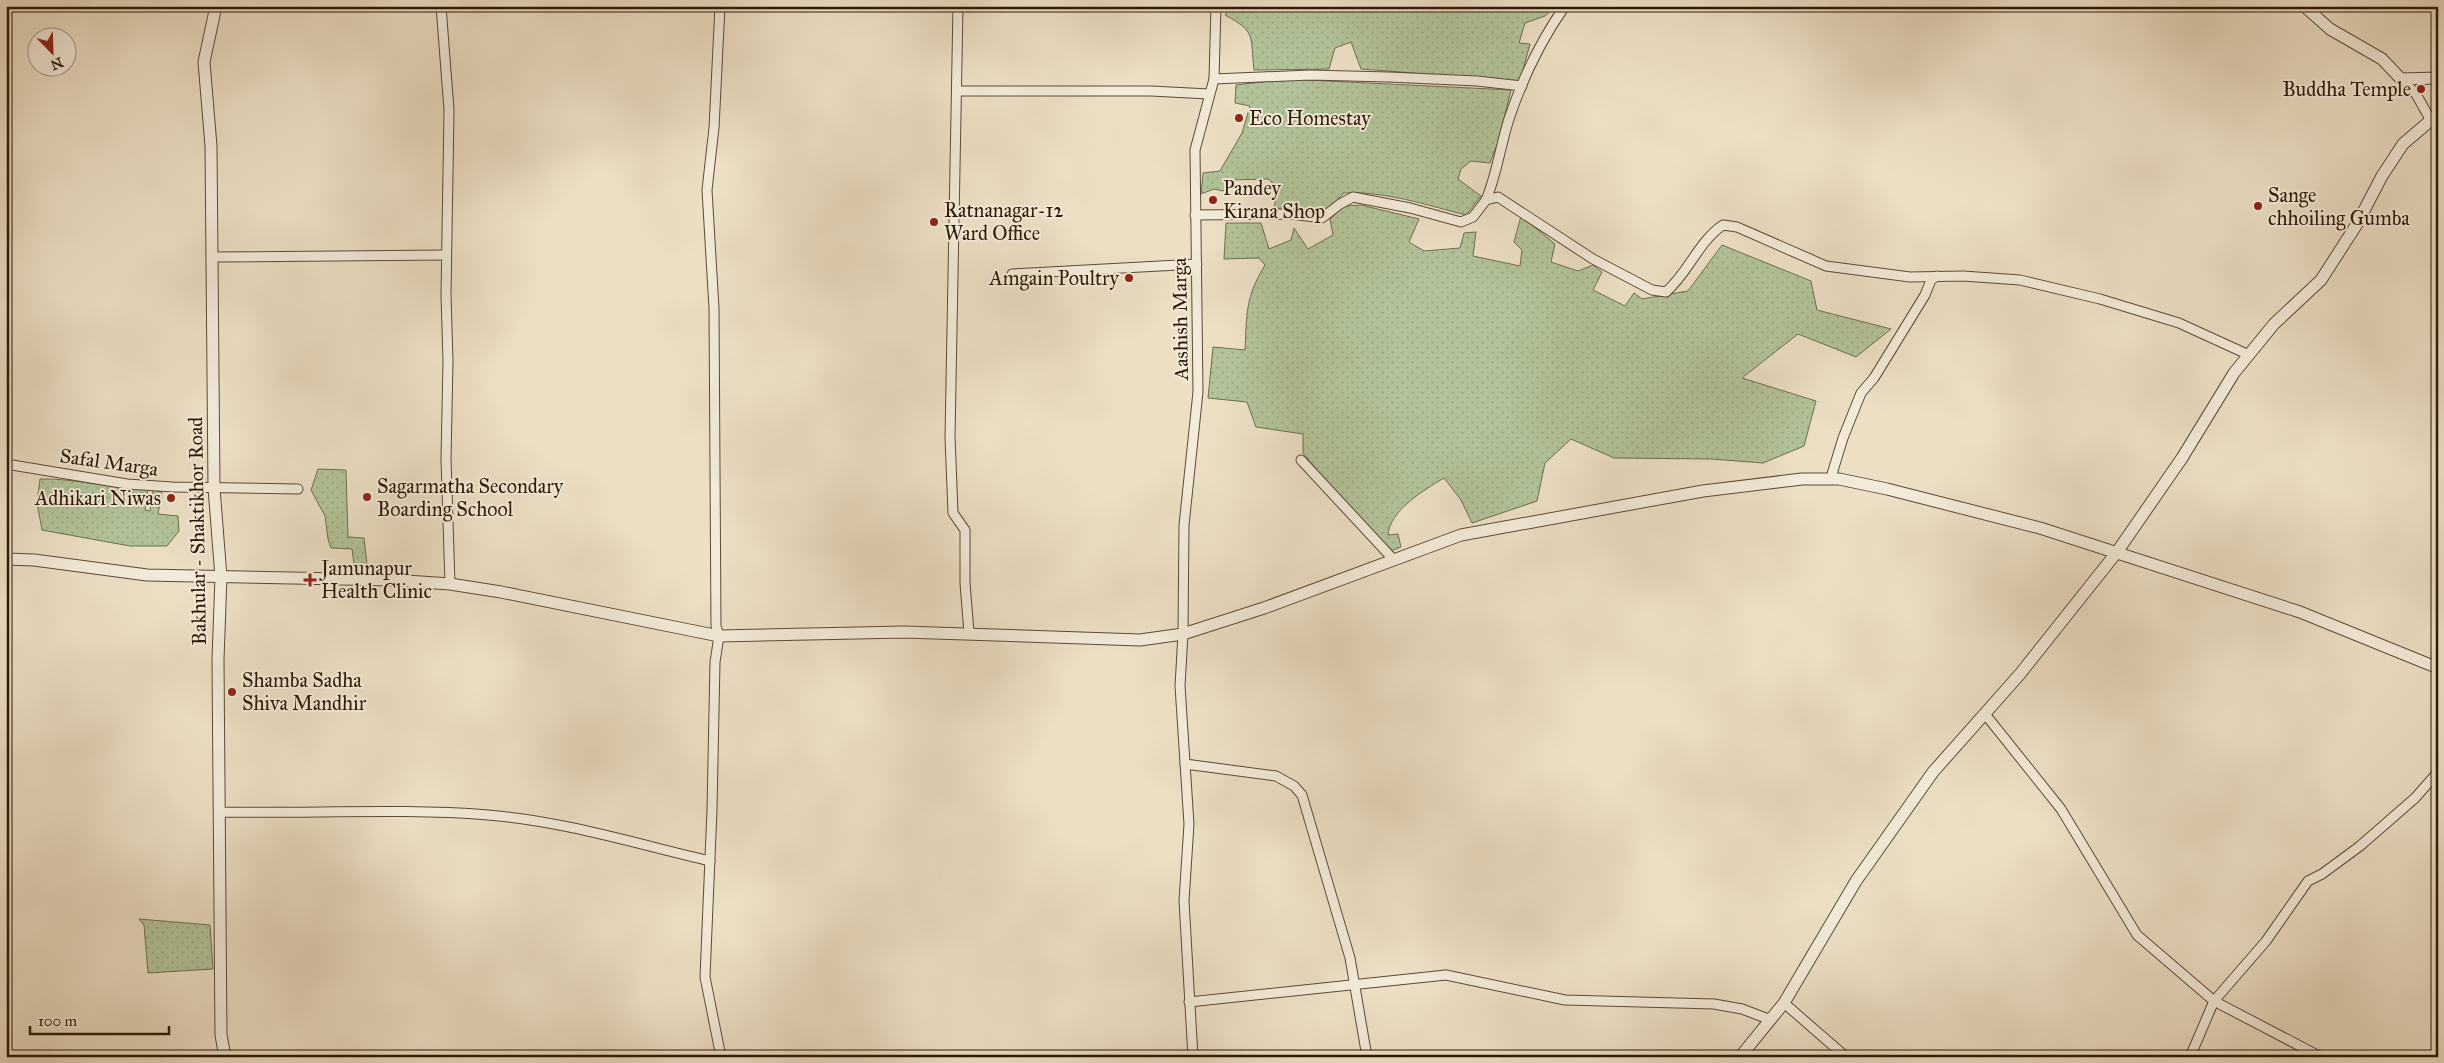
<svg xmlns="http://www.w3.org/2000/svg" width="2444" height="1063" font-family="'IM FELL Great Primer',serif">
  <defs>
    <pattern id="green-dots" width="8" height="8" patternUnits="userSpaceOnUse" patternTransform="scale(1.25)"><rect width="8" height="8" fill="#b2c399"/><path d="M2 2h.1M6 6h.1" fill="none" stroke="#99a782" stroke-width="1.8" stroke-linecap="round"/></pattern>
  </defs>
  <rect width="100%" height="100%" fill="#ecdfc4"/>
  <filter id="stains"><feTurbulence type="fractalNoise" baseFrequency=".004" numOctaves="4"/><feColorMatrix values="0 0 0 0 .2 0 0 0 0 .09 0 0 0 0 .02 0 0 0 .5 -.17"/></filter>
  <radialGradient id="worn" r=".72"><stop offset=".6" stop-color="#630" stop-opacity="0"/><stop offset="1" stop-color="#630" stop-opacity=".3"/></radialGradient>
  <!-- green -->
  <g fill="url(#green-dots)" stroke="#6f6e50">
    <path d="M1249,6H1556L1545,16L1525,23L1519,43L1530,44L1520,81L1361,69L1351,42L1335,48L1329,69L1254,70C1250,36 1257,32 1225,15L1229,10L1248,9Z"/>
    <path d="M1287,79L1511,90L1498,142L1490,163L1471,161L1461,169L1458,179L1481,196L1466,215C1426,205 1385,191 1344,193L1324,213L1302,209L1274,208L1277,193L1272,190V182L1268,179L1231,180L1229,187L1223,191L1214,189L1201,194L1203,173L1220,171L1242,133L1250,106L1235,103L1236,85Z"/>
    <path d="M1361,205L1419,219L1409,242L1424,251L1460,248L1464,233L1476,232L1473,256L1520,266L1522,250L1514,242L1521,216L1555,244L1551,262L1578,271L1593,265L1602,272L1593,290L1625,306L1634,293L1642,299L1688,291L1722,245L1811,281L1817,310L1891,329L1856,357L1798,334L1742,378L1816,401L1804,446L1763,463L1712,459L1614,458L1571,439L1545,463L1537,501L1472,523L1461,500L1444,478C1424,490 1390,510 1388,535L1398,534L1401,547L1386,553L1303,453V434L1256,427L1247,402L1208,398L1213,347L1245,350C1247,313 1245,298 1265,265L1259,258L1224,259L1226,223H1261L1269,249L1291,240L1294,228L1308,249L1333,235L1330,219L1344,206Z"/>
    <path d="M318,469L346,470L348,537L364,538L368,572L349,574L354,564L352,549L331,548L328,539L325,516L311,490Z"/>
    <path d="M40,479C76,478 111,489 148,489L145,510L150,511L153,490L162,492L158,514L178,516L179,531L167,546H130L42,530L37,503Z"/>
    <path d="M139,919L210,925L213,969L148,973L144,925Z"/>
  </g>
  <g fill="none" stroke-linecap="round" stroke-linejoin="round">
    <!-- minor casing -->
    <g stroke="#5c4a36" stroke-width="11">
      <g id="minor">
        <path d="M441,6L449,110L446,295L448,361L446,459L450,584"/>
        <path d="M720,6L714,128L707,190L714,308L716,626L719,636L715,662L712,810L705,977L721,1057"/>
        <path d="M958,6L950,437L953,513L965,530V583L969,633"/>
        <path d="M1214,79L1310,75L1389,77L1477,81L1522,86"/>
        <path d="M2401,79L2416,94L2430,119"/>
        <path d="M958,91H1151L1209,94"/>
        <path d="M1486,200C1497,174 1500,147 1509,119C1522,80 1541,40 1565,6"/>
        <path d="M1195,215L1291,214L1322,218L1340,204L1353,197L1410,208L1461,222L1473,217L1486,200L1498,197L1593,259L1652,290L1666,292C1689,272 1698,242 1723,225L1737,227L1826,266L1910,277L1963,276L2020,280L2100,299L2179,323L2249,355"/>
        <path d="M213,257L446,255"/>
        <path d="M1012,274L1197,264"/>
        <path d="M1301,460L1393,559"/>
        <path d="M6,464L127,484L173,487L298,489"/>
        <path d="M1836,479L1832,474L1843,438L1861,393L1874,378L1925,295L1931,280L1937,276"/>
        <path d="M1985,714L2061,809L2137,935L2214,1001L2321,1057"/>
        <path d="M1185,764L1276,776L1294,786L1302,795L1350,958L1367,1057"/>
        <path d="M219,812C308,814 399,808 488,815C563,821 637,844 710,861"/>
        <path d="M1189,1002L1446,975L1565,1000L1714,1004L1742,1009L1771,1020"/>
        <path d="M1784,1003L1846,1057"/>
        <path d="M1193,1057L1184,901L1189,824L1180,686L1183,634L1184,525L1198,392L1195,150L1214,79L1216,6"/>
        <path d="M2190,1057L2214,1001L2266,941L2308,881L2322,874L2360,846L2415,798L2438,772"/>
      </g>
    </g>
    <!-- tertiary casing -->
    <g stroke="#5c4a36" stroke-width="13">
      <g id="tertiary">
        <path d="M216,6L204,62L211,146L214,488L221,577L218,659L221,1035L225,1057"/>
        <path d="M2304,6L2330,29L2382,59L2401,79L2438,78"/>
        <path d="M6,559L34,560L147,575L392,580L450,584L501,592L719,636L904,632L1140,640L1183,634L1264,608L1461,535L1703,491L1802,479H1839L1887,489L2040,528L2300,612L2438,668"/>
        <path d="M1740,1057L1784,1003L1856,881L1933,772L2020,674L2117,552L2182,458L2234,373L2274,324L2321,280L2357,224L2382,176L2403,144L2438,114"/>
      </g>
    </g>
    <!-- minor -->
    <use href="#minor" stroke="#f3ead9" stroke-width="9"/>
    <!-- tertiary -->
    <use href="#tertiary" stroke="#f3ead9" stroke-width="11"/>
  </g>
  <!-- markers -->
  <g fill="#8f2418" stroke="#f3ead9" stroke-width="2">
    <circle cx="2421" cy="89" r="5"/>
    <circle cx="1239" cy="118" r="5"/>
    <circle cx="1213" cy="200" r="5"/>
    <circle cx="2258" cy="206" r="5"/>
    <circle cx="934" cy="222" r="5"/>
    <circle cx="1129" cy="278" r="5"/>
    <circle cx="367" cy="497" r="5"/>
    <circle cx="171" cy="498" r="5"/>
    <path d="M307.5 572.5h5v5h5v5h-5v5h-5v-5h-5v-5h5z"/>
    <circle cx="232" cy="692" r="5"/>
  </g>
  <g text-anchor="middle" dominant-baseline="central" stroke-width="4" stroke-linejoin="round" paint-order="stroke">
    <!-- poi labels -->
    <g font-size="20" fill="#2c1907" stroke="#f3ead9" text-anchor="start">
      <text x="2411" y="89" text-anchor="end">Buddha Temple</text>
      <text x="1249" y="118">Eco Homestay</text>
      <text x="1223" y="188">Pandey<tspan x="1223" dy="23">Kirana Shop</tspan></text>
      <text x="2268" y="195">Sange<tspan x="2268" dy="23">chhoiling Gumba</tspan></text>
      <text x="944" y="210">Ratnanagar-12<tspan x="944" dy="23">Ward Office</tspan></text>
      <text x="1119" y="278" text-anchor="end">Amgain Poultry</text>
      <text x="377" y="486">Sagarmatha Secondary<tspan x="377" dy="23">Boarding School</tspan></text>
      <text x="161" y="498" text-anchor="end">Adhikari Niwas</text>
      <text x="321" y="568">Jamunapur<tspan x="321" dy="23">Health Clinic</tspan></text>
      <text x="242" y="680">Shamba Sadha<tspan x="242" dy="23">Shiva Mandhir</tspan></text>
    </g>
    <!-- street labels -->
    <g font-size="20" fill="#2c1907" stroke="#f3ead9">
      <text transform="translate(1180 319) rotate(-91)">Aashish Marga</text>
      <text transform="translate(109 462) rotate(8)">Safal Marga</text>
      <text transform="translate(197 531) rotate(-91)">Bakhular - Shaktikhor Road</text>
    </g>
  </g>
  <!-- margin -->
  <rect width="2444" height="1063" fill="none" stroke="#ecdfc4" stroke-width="25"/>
  <rect x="8" y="8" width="2429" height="1048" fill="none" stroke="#2c1907" stroke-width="2.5"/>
  <rect x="12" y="12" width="2419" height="1038" fill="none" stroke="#2c1907"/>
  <!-- north arrow -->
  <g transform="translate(52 52) rotate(157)"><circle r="24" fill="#f3ead9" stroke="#a39685"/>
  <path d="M0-4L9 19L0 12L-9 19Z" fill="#8f2418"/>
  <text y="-8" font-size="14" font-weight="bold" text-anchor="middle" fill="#2c1907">N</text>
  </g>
  <!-- scale -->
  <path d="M30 1026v8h139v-8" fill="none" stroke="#2c1907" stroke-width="2.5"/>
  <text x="38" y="1026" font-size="15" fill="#2c1907" stroke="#f3ead9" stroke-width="4" paint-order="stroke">100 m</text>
  <rect width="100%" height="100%" filter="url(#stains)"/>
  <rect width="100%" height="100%" fill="url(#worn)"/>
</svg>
